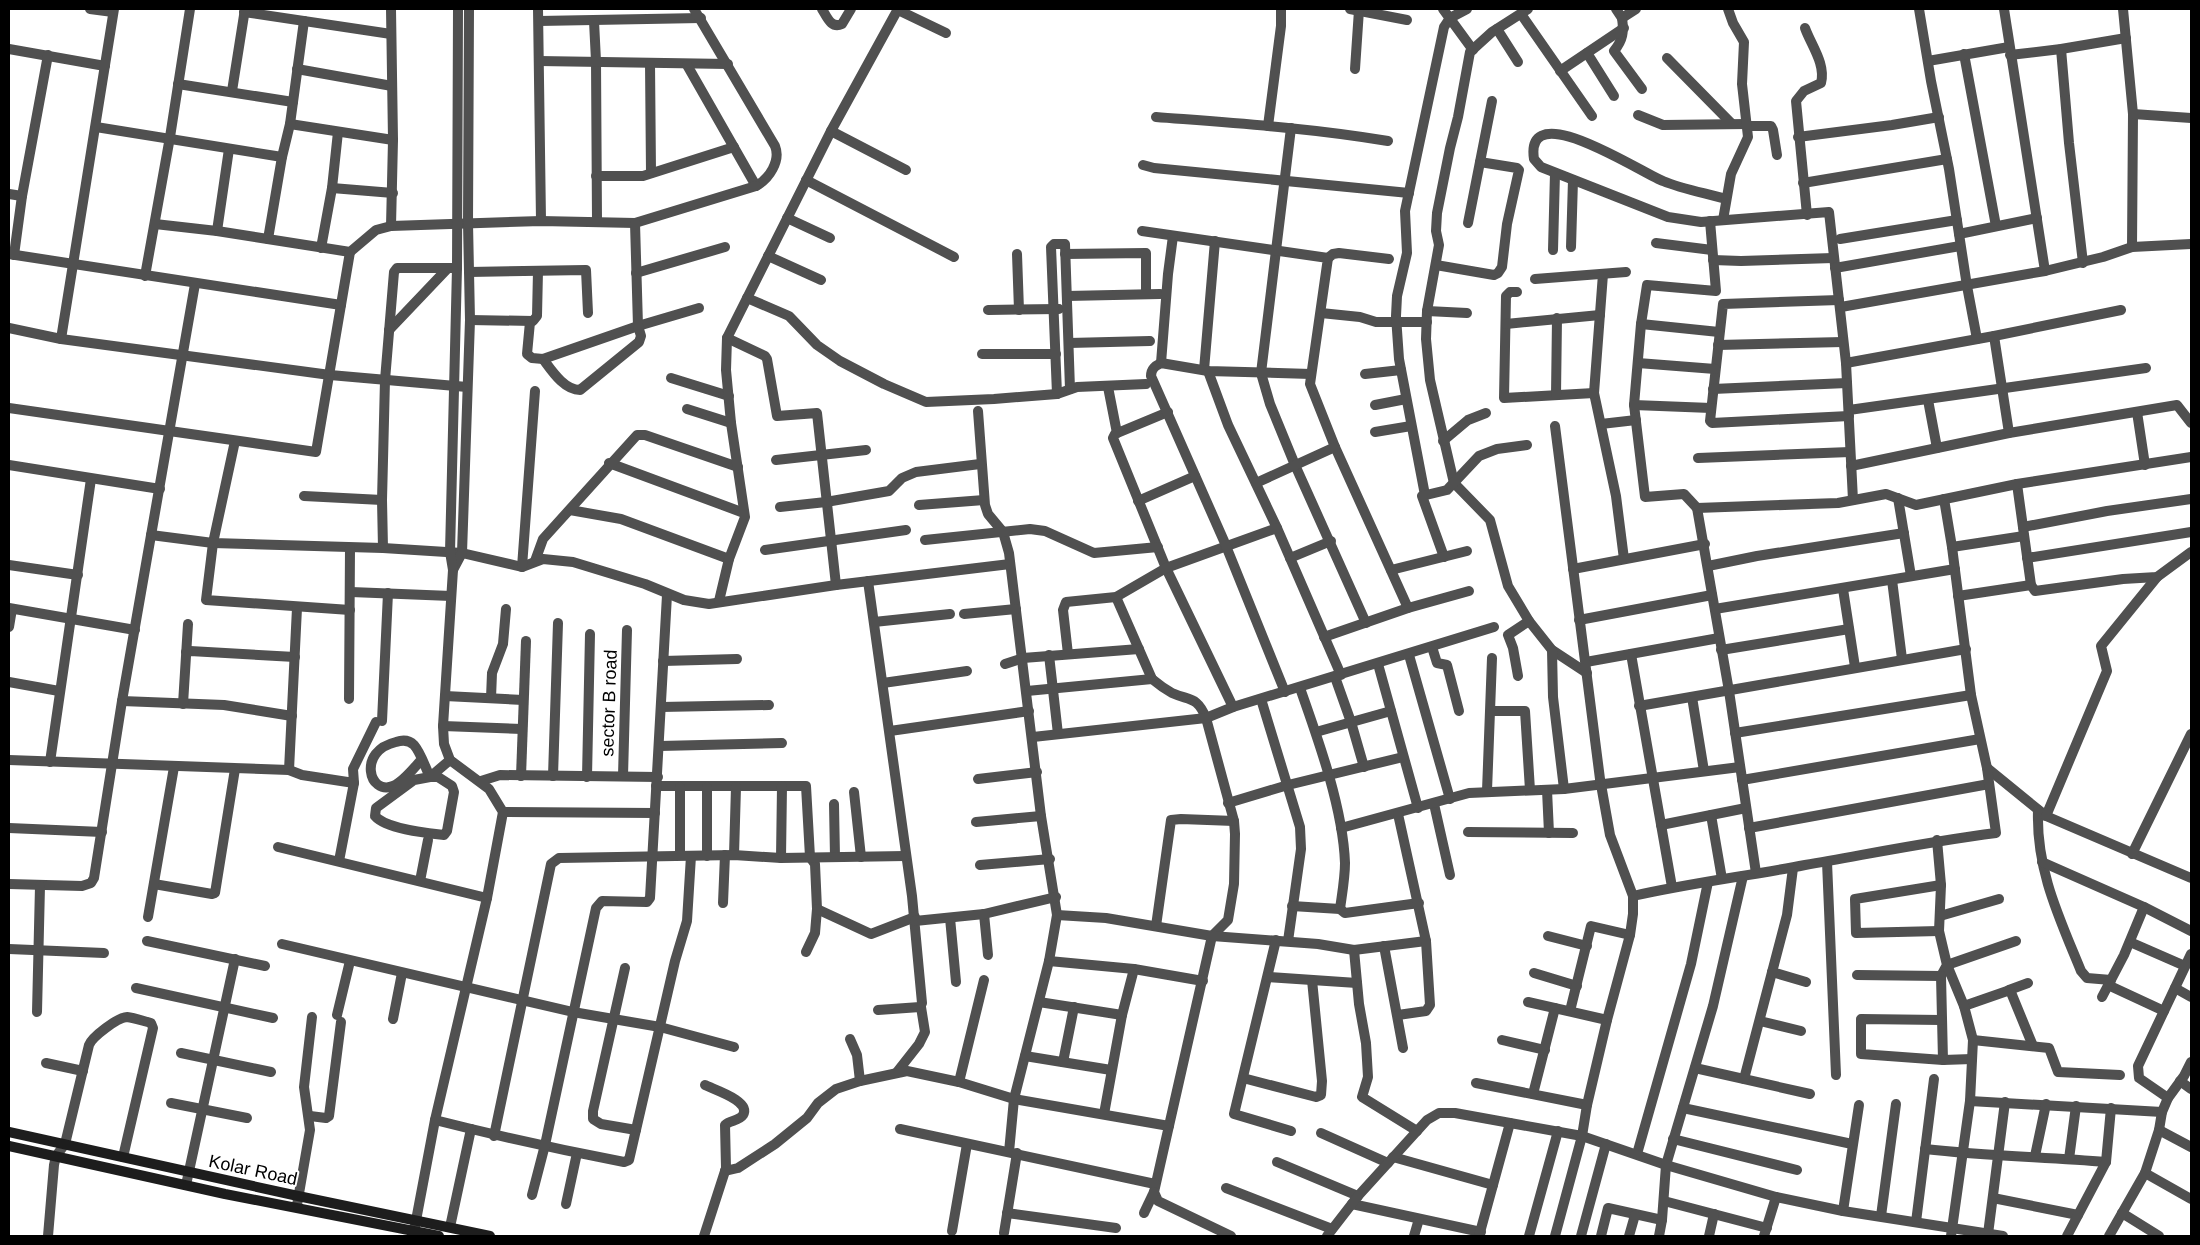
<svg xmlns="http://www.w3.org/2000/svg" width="2200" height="1245" font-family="Helvetica,sans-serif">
  <rect width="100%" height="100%" fill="#fff"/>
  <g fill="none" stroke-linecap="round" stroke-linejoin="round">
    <!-- minor -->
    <g stroke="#505050" stroke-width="10">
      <path d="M90,9L113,12"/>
      <path d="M538,9L541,221"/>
      <path d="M822,9C827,17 831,29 842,24L851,9"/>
      <path d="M1350,9L1407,20"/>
      <path d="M1443,9L1473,50"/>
      <path d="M1528,9L1492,32L1470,52L1458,117L1450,148L1437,213L1436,231L1439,245L1427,311L1426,339L1430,380L1454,483L1490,520L1508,586L1529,621L1552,650L1587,673"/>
      <path d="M1616,9L1622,18L1636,9"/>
      <path d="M1919,9L1931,81L1949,169L1967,286L1977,339"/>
      <path d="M2004,9L2045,271"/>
      <path d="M2123,9L2133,114L2132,247"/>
      <path d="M898,10L946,33"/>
      <path d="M244,12L391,34"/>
      <path d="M1521,14L1592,116"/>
      <path d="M1622,18C1624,32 1623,40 1614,51L1642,89"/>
      <path d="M539,21L701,18"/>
      <path d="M594,21L596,61L597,221"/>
      <path d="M1805,28C1811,45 1826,64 1821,83L1804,91L1796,101L1807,215"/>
      <path d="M1497,29L1518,62"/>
      <path d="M9,49L105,66"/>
      <path d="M2061,49L2069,143L2083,263"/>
      <path d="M1587,53L1614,96"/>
      <path d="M1964,54L1996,226"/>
      <path d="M2010,55L2061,49L2126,38"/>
      <path d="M1667,58L1732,124"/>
      <path d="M539,61L728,64"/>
      <path d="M1928,61L2009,47"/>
      <path d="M650,63L651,173"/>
      <path d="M687,65L756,186C769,179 781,161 775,146L694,9"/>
      <path d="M297,69L392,86"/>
      <path d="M1355,69L1359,10"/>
      <path d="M1560,71L1624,28"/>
      <path d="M178,84L293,102"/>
      <path d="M232,91L245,9"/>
      <path d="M2133,114L2191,118"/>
      <path d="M1638,115L1663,125L1747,124"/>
      <path d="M1156,117C1233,123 1311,128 1388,141"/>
      <path d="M290,124L393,140"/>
      <path d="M1268,126L1281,26V9"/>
      <path d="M1747,126H1771L1773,130L1777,155"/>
      <path d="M96,127L282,157"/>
      <path d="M1291,128L1261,373L1270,404L1295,465L1366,623"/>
      <path d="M831,131L906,170"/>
      <path d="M1798,137L1892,125L1939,117"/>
      <path d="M1143,165L1154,168L1409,193"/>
      <path d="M596,176H643L734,147"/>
      <path d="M806,180L954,257"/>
      <path d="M1803,183L1947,159"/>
      <path d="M332,188L393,193"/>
      <path d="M9,194L22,196"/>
      <path d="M1726,199C1705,193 1682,189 1663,181C1643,174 1524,94 1534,159L1541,167L1668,217L1701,222L1829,212L1846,363L1853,500"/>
      <path d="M787,218L830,238"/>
      <path d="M1723,220L1731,174L1748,137L1742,84L1744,42L1733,23L1728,9"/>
      <path d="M1710,221L1716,291L1647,285L1641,324L1634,405L1645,497L1684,494L1697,508L1729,691L1756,873"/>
      <path d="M1468,223L1492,101"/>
      <path d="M155,224L217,231L350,252L376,230L391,226L541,221L635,223L756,186"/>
      <path d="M391,226L393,140L391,9"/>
      <path d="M217,231L229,149"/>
      <path d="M1142,231L1328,258L1310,384L1335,447L1408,608"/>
      <path d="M1959,234L2037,218"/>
      <path d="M268,239L282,157L290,124L304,21"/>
      <path d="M1840,239L1957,220"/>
      <path d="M1656,243L1712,250"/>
      <path d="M1571,247L1573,180"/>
      <path d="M321,248L332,188L338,132"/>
      <path d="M1553,250L1555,173"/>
      <path d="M9,254L341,305"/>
      <path d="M1017,254L1019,310"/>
      <path d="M1065,254L1146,253V294"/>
      <path d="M14,255L22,196L48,55"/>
      <path d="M768,256L821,280"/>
      <path d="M1328,258L1333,254L1339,253L1389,259"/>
      <path d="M1713,260L1741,261L1833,258"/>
      <path d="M1436,265L1494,275L1498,273L1502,267L1507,224L1519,170L1517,168L1480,162"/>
      <path d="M1835,268L1960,246"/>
      <path d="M469,272L586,270L588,313"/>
      <path d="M636,273L725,247"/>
      <path d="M1603,274L1594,393L1616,496L1624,559"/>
      <path d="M145,276L170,137L190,9"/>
      <path d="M1535,279L1626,272"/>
      <path d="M1517,292H1510L1506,296L1504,398L1594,393"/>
      <path d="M1067,296L1160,294"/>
      <path d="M747,298L789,316L817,345L840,361L884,384L926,402L994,399L1057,394L1077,387L1146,384"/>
      <path d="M1839,300L1723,304L1710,421L1712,423L1849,416"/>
      <path d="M1841,307L2045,271L2103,257L2132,247L2191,244"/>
      <path d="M988,310L1059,309"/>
      <path d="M1427,311L1467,313"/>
      <path d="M1321,313L1360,317L1376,322H1427"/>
      <path d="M470,320L533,321L537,316L538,271"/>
      <path d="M530,322L527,354L532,358L543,359L638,326L699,308"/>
      <path d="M1506,324L1600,315"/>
      <path d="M1641,324L1719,332"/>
      <path d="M9,328L61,339L330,375L467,387"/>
      <path d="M389,330L448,268"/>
      <path d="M1994,336L2009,433"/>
      <path d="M727,338L765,356L767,359L777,416L817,413L836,585"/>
      <path d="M61,339L114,9"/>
      <path d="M1069,343L1150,341"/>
      <path d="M1718,345L1843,342"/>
      <path d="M982,354H1056"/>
      <path d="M543,359C552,371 564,390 580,390L639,342L641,336L638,326L635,223"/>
      <path d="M1161,363L1168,274L1173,236"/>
      <path d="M1638,363L1715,369"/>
      <path d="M1846,363L1994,336L2121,310"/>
      <path d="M1204,370L1215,241"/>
      <path d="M1208,371L1228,425L1277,528L1341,675"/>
      <path d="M1365,374L1401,370"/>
      <path d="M671,378L729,396"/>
      <path d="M1108,387L1117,433"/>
      <path d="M1713,389L1847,383"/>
      <path d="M1057,394L1051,247L1054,244H1065L1070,389"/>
      <path d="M1556,395L1557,318"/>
      <path d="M1928,400L1937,448"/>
      <path d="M1375,405L1406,399"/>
      <path d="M1634,405L1711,408"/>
      <path d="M9,408L316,452L350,252"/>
      <path d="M687,409L731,423"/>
      <path d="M1849,410L2146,368"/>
      <path d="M978,411L985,505L988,514L1003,532L1009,553L1041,816L1057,915L1049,961L1014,1099L1009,1152"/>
      <path d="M1168,412L1115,434L1113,438L1166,568L1233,707"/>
      <path d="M2137,412L2145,465"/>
      <path d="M1601,424L1636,420"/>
      <path d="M1375,432L1411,426"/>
      <path d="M235,441L213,543L206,600L350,610"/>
      <path d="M1443,441L1468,420L1486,413"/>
      <path d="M1698,458L1850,452"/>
      <path d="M776,460L866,450"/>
      <path d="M609,463L744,513"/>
      <path d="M9,465L160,489"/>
      <path d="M1851,466L2009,433L2177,405L2191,423"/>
      <path d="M1256,483L1335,447"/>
      <path d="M2017,484L2031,585L2035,591L2123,579L2157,577L2191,552"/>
      <path d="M1425,495L1399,359L1396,316L1397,296L1407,253L1405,211L1444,27L1450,18L1467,9"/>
      <path d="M304,496L382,500L385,380L394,272L397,268H457"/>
      <path d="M1898,498L1911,576"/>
      <path d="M382,500L383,548"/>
      <path d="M1138,501L1195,476"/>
      <path d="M919,505L984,500"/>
      <path d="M780,507L826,502L889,491L902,478L916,472L980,464"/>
      <path d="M1697,508L1838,503L1886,494L1916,505L2017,484L2191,457"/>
      <path d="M570,510L621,519L729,559"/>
      <path d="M2023,527L2107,511L2191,499"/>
      <path d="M151,535L213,543L383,548L462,553L522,567L543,559L573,562L645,584L684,600L709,604L836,585L1010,564"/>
      <path d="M925,540L1030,529L1045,531L1094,553L1158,547"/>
      <path d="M1952,547L2024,536"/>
      <path d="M765,550L906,530"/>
      <path d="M1444,557L1422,496L1447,490L1479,456L1497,449L1527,445"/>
      <path d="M1290,558L1331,541"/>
      <path d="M2027,558L2191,532"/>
      <path d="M535,561L543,539L637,435H645L738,467"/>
      <path d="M9,565L78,575"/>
      <path d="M1708,566L1757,556L1904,533"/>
      <path d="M522,567L535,391"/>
      <path d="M1573,569L1705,544"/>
      <path d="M1391,570L1467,551"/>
      <path d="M1892,580L1902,659"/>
      <path d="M868,581L912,896L922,1003L920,1007L878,1010"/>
      <path d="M1843,589L1855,667"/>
      <path d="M351,592L451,596"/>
      <path d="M1958,596L2031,585"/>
      <path d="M1116,597L1152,679"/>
      <path d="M719,601L729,559L745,517L731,423L726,370L727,338L831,131L898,9"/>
      <path d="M9,608L135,630"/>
      <path d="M1715,609L1955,569"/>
      <path d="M964,614L1016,609"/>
      <path d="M1579,620L1712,595"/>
      <path d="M874,622L950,614"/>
      <path d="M9,627L12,609"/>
      <path d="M1324,637L1408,608L1469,591"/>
      <path d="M1432,647L1437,663L1447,665L1459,711"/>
      <path d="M1552,650L1553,697L1564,789"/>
      <path d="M1721,650L1849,629"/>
      <path d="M186,652L190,651L295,657"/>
      <path d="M1068,654L1063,610L1066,602L1116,597L1166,568L1277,528"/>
      <path d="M1631,654L1672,887"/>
      <path d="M1049,655L1058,734"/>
      <path d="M1409,655L1450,799"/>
      <path d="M663,661L737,659"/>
      <path d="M1586,662L1719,638"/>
      <path d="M1005,664L1023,658L1139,649"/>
      <path d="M1378,664L1418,808"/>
      <path d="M1518,676L1513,648L1508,635L1529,621"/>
      <path d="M1335,677L1351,722L1364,767"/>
      <path d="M9,682L59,691"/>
      <path d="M883,683L967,671"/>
      <path d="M1300,688C1318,739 1343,808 1345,863C1345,878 1342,894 1340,909"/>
      <path d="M1027,691L1152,679C1158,684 1165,689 1172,693C1190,701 1197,696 1206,718L1234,821L1235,834L1234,884L1228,920L1212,936L1154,1192L1158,1201L1231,1236"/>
      <path d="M1285,692L1224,541L1151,376C1151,369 1155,366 1161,363L1208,371L1311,374"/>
      <path d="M445,696L523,700"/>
      <path d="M1692,697L1704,771"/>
      <path d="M491,698L492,673L503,644L506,609"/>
      <path d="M349,699L350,548"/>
      <path d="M1261,699L1300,827L1301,849L1288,941"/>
      <path d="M122,701L224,705L292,716"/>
      <path d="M183,704L188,624"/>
      <path d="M1639,706L1966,649"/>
      <path d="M661,707L769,705"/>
      <path d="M1491,711H1525L1530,790"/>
      <path d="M382,721L388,593"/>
      <path d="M443,726L522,729"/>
      <path d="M890,731L1029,711"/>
      <path d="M1316,732L1391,711"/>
      <path d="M1735,733L1971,695"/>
      <path d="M1033,737L1206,718L1233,707L1494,627"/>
      <path d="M660,746L782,743"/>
      <path d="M9,760L289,770L302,775L354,783L353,769L376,722"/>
      <path d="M421,760C414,768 403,782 393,786C369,796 357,751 396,742C402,740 409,740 414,745C421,753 425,767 430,777L450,760"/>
      <path d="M50,762L91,479"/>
      <path d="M1987,768L2046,816L2191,878"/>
      <path d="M289,770L297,608"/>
      <path d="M521,776L526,641"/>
      <path d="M553,776L558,623"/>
      <path d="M623,776L627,630"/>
      <path d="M430,777H438L452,786L454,792L447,831L444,835C426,833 386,829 375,816L376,808L414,780Z"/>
      <path d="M587,777L590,634"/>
      <path d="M978,779L1037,772"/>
      <path d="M1742,780L1980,739"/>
      <path d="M481,781L500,775L658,777"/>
      <path d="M656,786H806L810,857L815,864L817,909L815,933L806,952"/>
      <path d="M707,787V856"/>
      <path d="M1547,790L1549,833"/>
      <path d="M1487,791L1492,658"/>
      <path d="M854,792L861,857"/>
      <path d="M1228,803L1288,785L1403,757"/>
      <path d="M834,804L835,857"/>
      <path d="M1434,804L1450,875"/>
      <path d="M2038,810C2036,870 2059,917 2081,971L2087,978L2111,980"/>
      <path d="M503,812L655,813"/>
      <path d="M1711,815L1722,879"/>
      <path d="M2046,816L2107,671L2101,646L2157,577"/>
      <path d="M976,822L1041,816"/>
      <path d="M1661,825L1746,808"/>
      <path d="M9,828L102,832"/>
      <path d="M1341,828L1469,793L1564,789L1740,767"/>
      <path d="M1749,828L1989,784"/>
      <path d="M1468,832L1573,833"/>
      <path d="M1937,840L1941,885L1939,931L1947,965L1941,976L1943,1060"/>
      <path d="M278,847L487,898"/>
      <path d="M2132,854L2191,734"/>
      <path d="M680,855V787"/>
      <path d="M734,855L736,787"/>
      <path d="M781,858L782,786"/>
      <path d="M339,861L354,783"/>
      <path d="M1827,862L1836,1075"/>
      <path d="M2042,862L2144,907L2191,931"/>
      <path d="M980,865L1050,859"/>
      <path d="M420,881L428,840"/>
      <path d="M9,884L82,886L91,883L94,878L122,701L195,284"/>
      <path d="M154,884L212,894L215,893L235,769"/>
      <path d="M1633,896C1690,883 1748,876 1805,865C1869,854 1932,841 1996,833L1987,768L1971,695L1952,547L1944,499"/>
      <path d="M723,903L725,855"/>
      <path d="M1292,906L1340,909L1345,913L1419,903"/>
      <path d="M817,909L871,934L915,917"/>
      <path d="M984,914L988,955"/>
      <path d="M1057,915L1106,918L1212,936L1318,944L1354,950L1426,941"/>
      <path d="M1940,916L1999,899"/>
      <path d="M148,917L174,767"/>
      <path d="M950,918L956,982"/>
      <path d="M915,921L984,914L1056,897"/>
      <path d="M1156,926L1171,820L1181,819L1234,821"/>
      <path d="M1939,931L1856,933L1855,899L1941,885"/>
      <path d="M1548,936L1587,946"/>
      <path d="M1276,940L1234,1114L1291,1131"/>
      <path d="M147,941L265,966"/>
      <path d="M2130,942L2185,966"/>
      <path d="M282,944L573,1012L660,1027L734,1047"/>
      <path d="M1384,946L1403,1048"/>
      <path d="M9,949L104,953"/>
      <path d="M1354,950L1359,1004L1366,1043L1368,1077L1362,1097L1417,1131"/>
      <path d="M1049,961L1134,969L1203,981"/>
      <path d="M625,968L593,1111V1119L601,1124L636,1130"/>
      <path d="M1772,972L1806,982"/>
      <path d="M1534,973L1577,986"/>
      <path d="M1857,975L1941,976"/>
      <path d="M1268,977L1357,983"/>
      <path d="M2108,985L2164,1011"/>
      <path d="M136,988L273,1018"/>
      <path d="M2175,988L2191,997"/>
      <path d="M2009,990L2028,983"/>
      <path d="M2102,997L2124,955L2144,907"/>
      <path d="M1039,1002L1122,1015"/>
      <path d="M1528,1002L1607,1020"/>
      <path d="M1964,1006L2010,990L2033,1046"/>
      <path d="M1570,1011L1591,926L1630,935"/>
      <path d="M37,1012L40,886"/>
      <path d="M337,1015L350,961"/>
      <path d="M1398,1015L1426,1011L1430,1005L1426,941L1398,814"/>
      <path d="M393,1019L402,973"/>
      <path d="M1941,1020L1861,1019V1054L1943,1060L1972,1059"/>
      <path d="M1760,1021L1801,1031"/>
      <path d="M850,1039L857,1055L860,1081"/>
      <path d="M1502,1040L1545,1050"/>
      <path d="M1973,1040L2049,1048L2058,1072L2120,1075"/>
      <path d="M181,1053L271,1072"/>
      <path d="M1025,1056L1111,1070"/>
      <path d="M1063,1062L1074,1007"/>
      <path d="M46,1063L83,1071"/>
      <path d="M1695,1068L1810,1094"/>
      <path d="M897,1072L919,1044L925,1032L921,1007"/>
      <path d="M1243,1078L1316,1097L1321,1095L1322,1081L1312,980"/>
      <path d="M1744,1079L1787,915L1793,868"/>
      <path d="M2180,1081L2191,1089"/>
      <path d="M959,1082L984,980"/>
      <path d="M1476,1083L1587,1105"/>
      <path d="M1533,1094L1555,1008"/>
      <path d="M2168,1098L2139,1078L2138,1066L2191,954"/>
      <path d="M1970,1101L2162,1112"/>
      <path d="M171,1103L247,1118"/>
      <path d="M1683,1108L1852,1144"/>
      <path d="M1104,1114L1122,1015L1134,969"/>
      <path d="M310,1116L326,1118L329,1116L341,1022"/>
      <path d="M435,1120C498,1136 561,1150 624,1162L629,1160L675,961L687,921L691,856"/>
      <path d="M900,1129L1155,1184"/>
      <path d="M2159,1130L2191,1147"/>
      <path d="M1321,1133L1388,1163"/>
      <path d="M494,1136L551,864L559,858L734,855L781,858L905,856"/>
      <path d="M1673,1139L1797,1170"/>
      <path d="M1925,1149C1985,1156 2046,1157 2106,1162"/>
      <path d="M1637,1154L1691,964L1708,882"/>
      <path d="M2035,1156L2046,1104"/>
      <path d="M1393,1157L1493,1185"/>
      <path d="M2069,1159L2076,1106"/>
      <path d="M1277,1162L1358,1196"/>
      <path d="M725,1171L738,1168L775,1144L807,1118L818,1103L836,1089L860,1081L907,1071L959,1082L1014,1099L1169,1126"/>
      <path d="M2145,1173L2191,1199"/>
      <path d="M186,1185L235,959"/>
      <path d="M1226,1188L1332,1229"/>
      <path d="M532,1195L545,1145L596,908L602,901L647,902L650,898L667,595"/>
      <path d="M1993,1198L2078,1215"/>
      <path d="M1664,1201L1767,1228"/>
      <path d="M566,1204L577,1153"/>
      <path d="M1352,1204L1481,1232"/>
      <path d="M297,1205L310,1130L304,1087L312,1017"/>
      <path d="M1843,1211L1859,1105"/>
      <path d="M1007,1213L1116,1228"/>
      <path d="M1144,1213L1154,1192"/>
      <path d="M2122,1213L2159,1236"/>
      <path d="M1881,1216L1896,1104"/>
      <path d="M1916,1222L1934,1079"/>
      <path d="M450,1227L471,1129"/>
      <path d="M952,1231L967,1144"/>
      <path d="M1004,1233L1017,1153"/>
      <path d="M1988,1234L2005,1102"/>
      <path d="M48,1236L54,1165L56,1156L65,1144L89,1045C92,1037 118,1017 127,1017C135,1018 143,1021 151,1023L153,1028L123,1157"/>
      <path d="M704,1236L726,1168L725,1125C730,1120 739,1121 743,1115C751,1101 715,1090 705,1085"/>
      <path d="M1327,1236L1358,1196L1427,1120L1439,1113H1455L1582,1136L1666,1165L1776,1197L1843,1211L2003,1236"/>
      <path d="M1414,1236L1419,1219"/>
      <path d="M1479,1236L1510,1123"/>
      <path d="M1529,1236L1558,1131"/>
      <path d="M1555,1236L1582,1136L1587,1105L1607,1020L1630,935L1633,914V896L1610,835L1600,779L1555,426"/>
      <path d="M1581,1236L1606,1144"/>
      <path d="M1601,1236L1608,1208L1662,1220"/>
      <path d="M1629,1236L1635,1215"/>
      <path d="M1659,1236L1662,1220L1666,1165L1713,1006L1743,876"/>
      <path d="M1709,1236L1714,1214"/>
      <path d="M1764,1236L1776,1197"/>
      <path d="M1951,1236L1970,1101L1973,1040L1964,1006L1947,965L2016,941"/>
      <path d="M2067,1236L2106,1162L2111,1108"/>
      <path d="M2109,1236L2145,1173L2159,1130L2162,1112L2168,1098L2184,1076L2191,1062"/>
    </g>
    <!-- tertiary -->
    <g stroke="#505050" stroke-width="10">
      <path d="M453,570L462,553L470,320L468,223L469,9"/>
      <path d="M414,1231L435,1120L487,898L503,812L489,789L450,760L444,744L443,726L453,570L450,552L457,268L458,9"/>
    </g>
    <!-- secondary -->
    <g stroke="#1d1d1d" stroke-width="10">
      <path d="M9,1132L298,1196L490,1236"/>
      <path d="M9,1146L225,1194L439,1236"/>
    </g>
  </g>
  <g text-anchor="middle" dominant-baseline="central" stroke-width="4" stroke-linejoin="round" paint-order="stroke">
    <!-- street labels -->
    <g font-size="18" fill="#000" stroke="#fff">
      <text transform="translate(609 703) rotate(-88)">sector B road</text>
      <text transform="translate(253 1170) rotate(12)">Kolar Road</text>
    </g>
  </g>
  <!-- border -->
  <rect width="2200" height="1245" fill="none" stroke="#000000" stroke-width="20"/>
</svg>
